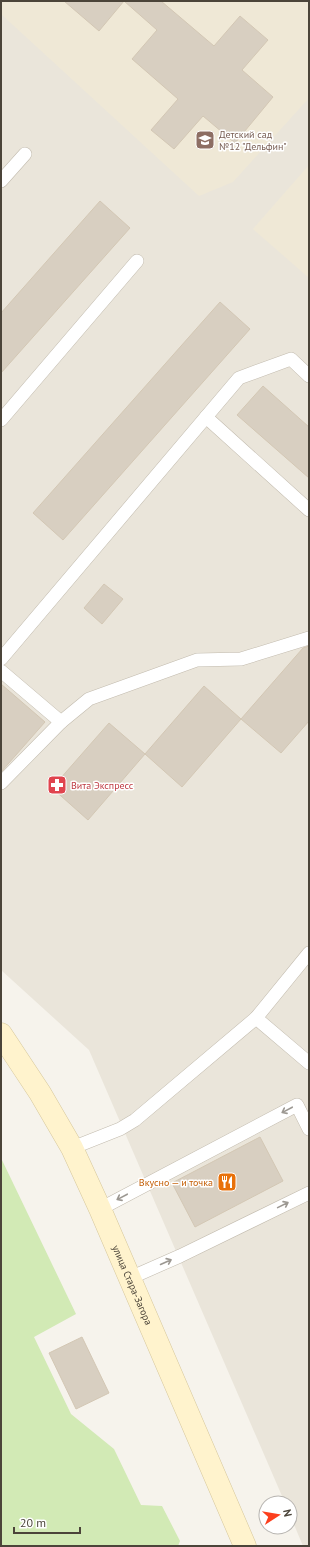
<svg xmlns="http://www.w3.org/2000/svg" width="310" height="1547" font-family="'PT Sans',sans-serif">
  <rect width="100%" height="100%" fill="#f6f3ec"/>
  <!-- residential -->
  <path fill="#eae5da" d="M1,1H309V1546H303L290,1515V1503H285L89,1050L1,970Z"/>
  <!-- education -->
  <g fill="#efe8d6">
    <path d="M1,1H309V98L233,182L199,196L1,14Z"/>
    <path d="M309,165V278L253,229Z"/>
  </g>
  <!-- green -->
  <path fill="#d2eab5" d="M1,1158L76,1314L34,1337L71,1414L114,1449L141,1505L162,1506L180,1541L178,1546H1Z"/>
  <!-- building -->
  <g fill="#d8cfc1" stroke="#d3c7b4">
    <path d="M64,1H161L214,46L240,16L268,40L242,70L273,97L235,143L203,116L174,149L151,130L178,99L132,59L157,30L124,1L99,31Z"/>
    <path d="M100,201L130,228L1,373V313Z"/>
    <path d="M220,302L250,329L63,540L33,513Z"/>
    <path d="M263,386L309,427V478L237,415Z"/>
    <path d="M104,584L123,599L102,624L84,608Z"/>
    <path d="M309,646V721L281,753L241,719L303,648Z"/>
    <path d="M1,684L45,722L1,772Z"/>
    <path d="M204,686L241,719L182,787L145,754Z"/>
    <path d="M109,723L145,754L88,820L52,788Z"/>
    <path d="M260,1137L283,1181L195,1227L172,1183Z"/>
    <path d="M82,1337L109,1393L76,1409L49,1353Z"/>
  </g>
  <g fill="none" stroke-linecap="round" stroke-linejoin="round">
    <!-- service casing -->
    <g stroke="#c2bbae" stroke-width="14">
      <g id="service">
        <path d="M1,181L25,154"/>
        <path d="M206,417L309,510"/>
        <path d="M1,420L137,261"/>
        <path d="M1,659L239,378L291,359L309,376"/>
        <path d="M1,671L61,722"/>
        <path d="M1,783L61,722L89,699L197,660L241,659L309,638"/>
        <path d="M256,1018L309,1063"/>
        <path d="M72,1148L120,1129L135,1120L256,1018L309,953"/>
        <path d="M100,1209L297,1105L309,1129"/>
        <path d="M130,1278L180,1256L309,1193"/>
      </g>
    </g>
    <!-- secondary casing -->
    <g stroke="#d6c79b" stroke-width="23">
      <g id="secondary">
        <path id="s1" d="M1,1034L40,1093L72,1148L100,1209L245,1546"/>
      </g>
    </g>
    <!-- service -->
    <use href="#service" stroke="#fff" stroke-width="13"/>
    <!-- secondary -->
    <use href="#secondary" stroke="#fff3cd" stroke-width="22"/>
  </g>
  <!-- one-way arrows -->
  <defs><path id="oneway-shaft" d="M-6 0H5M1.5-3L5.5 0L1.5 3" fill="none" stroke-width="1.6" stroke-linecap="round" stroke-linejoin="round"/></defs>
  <g stroke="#9c9892">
    <use href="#oneway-shaft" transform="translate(287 1110) rotate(152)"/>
    <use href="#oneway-shaft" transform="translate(122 1197) rotate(152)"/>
    <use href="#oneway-shaft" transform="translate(283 1205) rotate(-26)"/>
    <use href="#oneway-shaft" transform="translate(166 1262) rotate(-24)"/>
  </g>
  <!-- icons -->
  <defs>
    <g id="school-square" transform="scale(1)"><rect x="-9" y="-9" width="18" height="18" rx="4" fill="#8d6e63" stroke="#fff"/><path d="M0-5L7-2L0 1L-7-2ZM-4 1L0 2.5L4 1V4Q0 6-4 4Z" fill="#fff"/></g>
    <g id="pharmacy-square" transform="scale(1)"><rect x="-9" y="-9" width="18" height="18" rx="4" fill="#e0444e" stroke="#fff"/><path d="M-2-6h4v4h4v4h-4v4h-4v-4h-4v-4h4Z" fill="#fff"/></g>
    <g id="restaurant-square" transform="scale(1)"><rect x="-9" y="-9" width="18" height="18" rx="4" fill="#e8710a" stroke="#fff"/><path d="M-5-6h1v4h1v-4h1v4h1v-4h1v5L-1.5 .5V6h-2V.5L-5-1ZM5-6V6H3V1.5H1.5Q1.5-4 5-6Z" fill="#fff"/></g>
  </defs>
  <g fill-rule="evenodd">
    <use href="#school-square" x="205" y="140"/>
    <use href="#pharmacy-square" x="57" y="785"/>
    <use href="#restaurant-square" x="227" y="1182"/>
  </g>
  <g text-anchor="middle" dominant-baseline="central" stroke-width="3" stroke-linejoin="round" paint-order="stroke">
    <!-- education labels -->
    <g font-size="10" fill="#785e54" stroke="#fff" text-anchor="start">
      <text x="219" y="134">Детский сад<tspan x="219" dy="12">№12 "Дельфин"</tspan></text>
    </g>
    <!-- health labels -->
    <g font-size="10" fill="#be3a42" stroke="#fff" text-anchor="start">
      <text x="71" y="785">Вита Экспресс</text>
    </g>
    <!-- food labels -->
    <g font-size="10" fill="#c56008" stroke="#fff" text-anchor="end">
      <text x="213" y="1182">Вкусно — и точка</text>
    </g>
    <!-- street labels -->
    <g font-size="10" fill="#4b4439" stroke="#fff">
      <text stroke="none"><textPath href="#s1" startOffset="284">улица Стара-Загора</textPath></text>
    </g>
  </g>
  <!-- border -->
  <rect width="310" height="1547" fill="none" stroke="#4b4439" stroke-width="4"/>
  <!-- north arrow -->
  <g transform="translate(278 1515) rotate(78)"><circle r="19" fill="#ffffff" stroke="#b7b4b0"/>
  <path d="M0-3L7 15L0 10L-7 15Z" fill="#fc3f1d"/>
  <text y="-6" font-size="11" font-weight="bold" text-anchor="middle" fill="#4b4439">N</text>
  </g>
  <!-- scale -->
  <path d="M14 1527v6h66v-6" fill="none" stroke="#4b4439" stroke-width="2"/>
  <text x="20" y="1527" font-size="12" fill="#4b4439" stroke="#ffffff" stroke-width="3" paint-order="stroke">20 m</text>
</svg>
